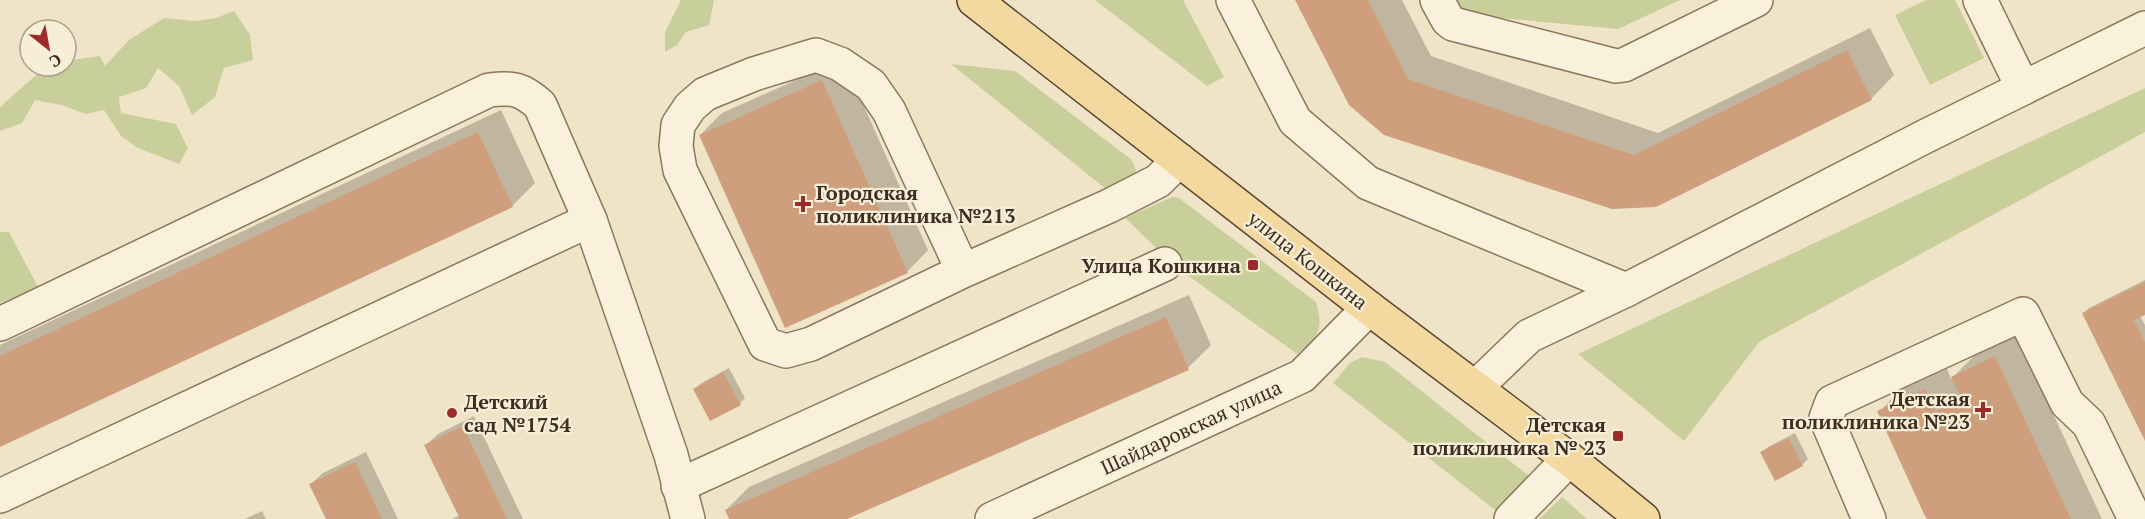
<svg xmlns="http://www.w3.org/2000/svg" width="2145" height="519" font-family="'PT Serif',serif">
  <rect width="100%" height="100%" fill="#f0e4c8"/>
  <!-- green -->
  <g fill="#c9cf9b">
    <path d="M681,0H713L714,1L709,25L686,32L677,45L665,52V32Z"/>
    <path d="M1095,0H1183L1224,77L1207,86Z"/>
    <path d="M1443,0H1680L1618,29L1448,13Z"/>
    <path d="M1926,0H1955L1984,58L1930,85L1895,15Z"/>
    <path d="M234,11L250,35L253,60L224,68L215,97L192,115L179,86L158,68L146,88L119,97L121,113L176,124L188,148L179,164L138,148L121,136L104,110L86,114L61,105L35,100L22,123L0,131V107L46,66H66V61L100,56L105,66L129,40L164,18L195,21L216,18Z"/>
    <path d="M951,64L1015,71L1132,160L1136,170L1134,178L1112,194Z"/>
    <path d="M2145,88V132L1759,342L1684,441L1578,354Z"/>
    <path d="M1172,197L1179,198L1316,302C1324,329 1319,337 1297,354L1176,267L1125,218Z"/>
    <path d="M0,232H9L38,287L0,303Z"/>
    <path d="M1362,357L1385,362L1529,476L1499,513L1333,383L1350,363Z"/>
    <path d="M1562,497L1587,519H1539Z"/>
  </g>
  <!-- shadow -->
  <g fill="#0003">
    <path d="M1296,0H1402L1431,56L1658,133L1870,28L1894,75L1871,99L1655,205L1385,133Z"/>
    <path d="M843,59L928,250L907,272L700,135L722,113Z"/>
    <path d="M501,110L535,183L512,206L0,445V345Z"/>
    <path d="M2145,280V313L2140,316L2145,325V438L2083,314L2089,308Z"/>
    <path d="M1189,295L1211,345L1188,368L844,519H730L726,510L749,487Z"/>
    <path d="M2017,336L2102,519H1928L1879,412L1900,390L1947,369L1951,379L1975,355Z"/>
    <path d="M729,368L745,398L740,403L695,390L700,384Z"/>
    <path d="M474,416L523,519H452L460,515L426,445L438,434Z"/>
    <path d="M1795,433L1808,459L1802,465L1762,453L1768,447Z"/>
    <path d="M366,452L398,519H328L311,484L323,473Z"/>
    <path d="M262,511L266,519H245Z"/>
  </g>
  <!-- building -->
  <g fill="#cf9f7d">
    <path d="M1295,0H1368L1408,79L1634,155L1847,50L1872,100L1656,207L1612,209L1384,135L1349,105Z"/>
    <path d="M822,80L908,273L785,328L699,135Z"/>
    <path d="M478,132L513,207L0,447V356Z"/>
    <path d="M2145,282V315L2134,320L2145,342V441L2082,313Z"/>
    <path d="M1166,317L1189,370L847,519H729L725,510Z"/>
    <path d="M1995,356L2071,519H1927L1924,514L1877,411L1925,389L1935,411L1962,399L1951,377Z"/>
    <path d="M723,372L741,405L710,421L693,389Z"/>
    <path d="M463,426L507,519H460L424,445Z"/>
    <path d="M1789,438L1803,466L1775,481L1760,452Z"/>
    <path d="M355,462L382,519H326L309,484Z"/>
  </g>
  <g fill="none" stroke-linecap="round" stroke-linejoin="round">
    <!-- minor casing -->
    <g stroke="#8d765c" stroke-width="36">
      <g id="minor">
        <path d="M1233,0L1295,121L1368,183L1626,290"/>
        <path d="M1437,0L1448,20L1453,24L1616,66L1624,65L1756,0"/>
        <path d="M1980,0L2023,88"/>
        <path d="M963,271L811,344L786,351L765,344L680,170L676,146L678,125L690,107L705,94L754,74L816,55L840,64L871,85L889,111L963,271L1109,206L1158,181L1179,160"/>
        <path d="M0,324L489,90C513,87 522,89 540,105L590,220L671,455L688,519"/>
        <path d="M1475,388L1529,336L1626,290L1926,136L2145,28"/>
        <path d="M678,486L1165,264"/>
        <path d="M0,496L590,220"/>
        <path d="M992,519L1302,376L1369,308"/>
        <path d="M1511,519L1569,459"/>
        <path d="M1869,519L1826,418L1832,402L2023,314L2067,403L2089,424L2135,519"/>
      </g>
    </g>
    <!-- major casing -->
    <g stroke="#5b4430" stroke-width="36">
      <path id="major" d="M974,0L1369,308L1569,459L1643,519"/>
    </g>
    <!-- minor -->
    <use href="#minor" stroke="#faf1dc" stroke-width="33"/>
    <!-- major -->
    <use href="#major" stroke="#f3d9a0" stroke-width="33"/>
  </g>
  <!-- markers -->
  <g fill="#9e2a2b" stroke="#f7eed8" stroke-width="2">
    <path d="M800 195h6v6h6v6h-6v6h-6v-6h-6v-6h6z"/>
    <rect x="1247" y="259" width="12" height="12" rx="3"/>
    <path d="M1980 401h6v6h6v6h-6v6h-6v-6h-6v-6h6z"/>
    <circle cx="452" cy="413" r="6"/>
    <rect x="1612" y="430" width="12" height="12" rx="3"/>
  </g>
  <g text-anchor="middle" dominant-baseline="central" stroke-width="4.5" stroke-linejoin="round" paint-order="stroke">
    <!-- poi labels -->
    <g font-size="20" font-weight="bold" fill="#3d2e20" stroke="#f7eed8" text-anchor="end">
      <text x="816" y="192" text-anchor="start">Городская<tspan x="816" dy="23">поликлиника №213</tspan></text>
      <text x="1241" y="265">Улица Кошкина</text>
      <text x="1970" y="398">Детская<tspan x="1970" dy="23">поликлиника №23</tspan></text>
      <text x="464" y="401" text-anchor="start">Детский<tspan x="464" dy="23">сад №1754</tspan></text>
      <text x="1606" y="424">Детская<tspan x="1606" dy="23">поликлиника № 23</tspan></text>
    </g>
    <!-- street labels -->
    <g font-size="20" fill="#3d2e20" stroke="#f7eed8">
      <text transform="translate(1308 260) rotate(38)">улица Кошкина</text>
      <text transform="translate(1191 427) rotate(-25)">Шайдаровская улица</text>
    </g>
  </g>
  <!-- north arrow -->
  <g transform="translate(48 48) rotate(149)"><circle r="28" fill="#f7eed8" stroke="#ada18e" stroke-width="1.5"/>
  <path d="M0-4.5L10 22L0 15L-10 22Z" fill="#9e2a2b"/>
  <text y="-9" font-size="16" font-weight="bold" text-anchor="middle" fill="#3d2e20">С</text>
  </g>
</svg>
